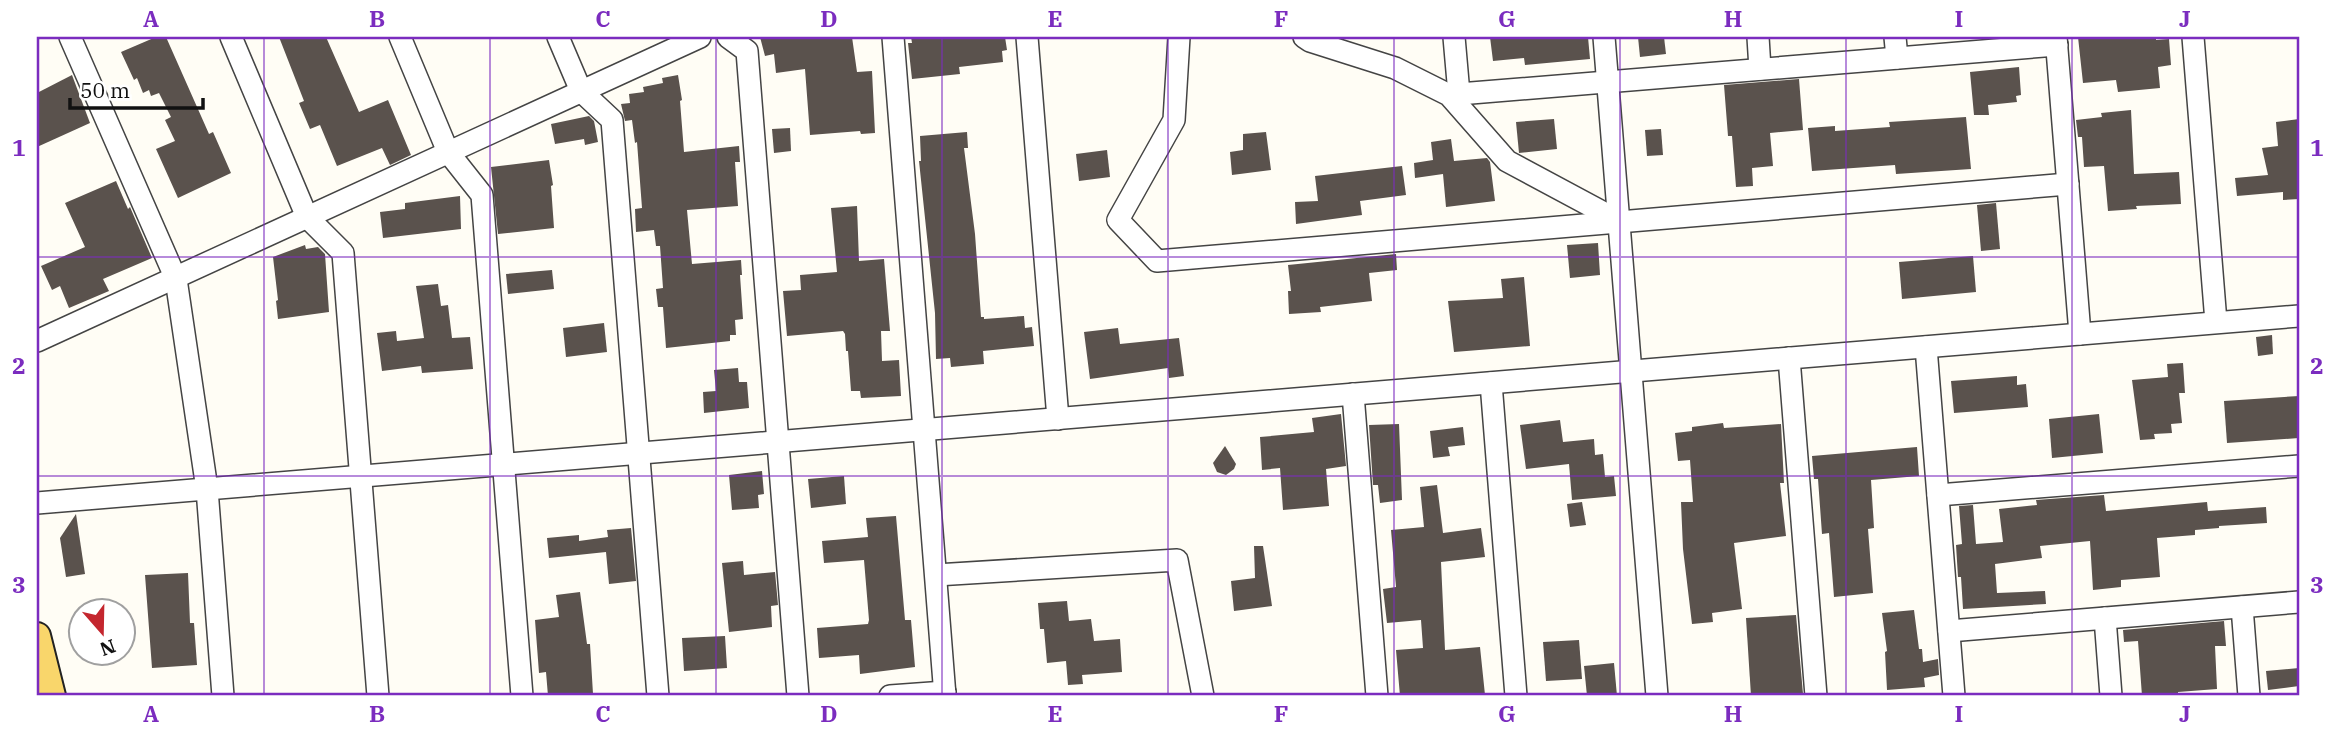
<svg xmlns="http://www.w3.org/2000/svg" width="2336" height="733" font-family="'IBM Plex Serif',serif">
  <rect width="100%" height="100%" fill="#fffdf5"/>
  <!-- building -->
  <g fill="#5a524d">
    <path d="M156,37H166L209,134L213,132L231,173L178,198L156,149L175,141L165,120L171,117L159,93L151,96L149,90L143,93L137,78L134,80L121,52Z"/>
    <path d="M279,37H326L359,112L388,100L411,155L390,165L382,148L337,166L320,125L310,129L299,103L304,101Z"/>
    <path d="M760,37H852L857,72L872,71L875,133L861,134L860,131L810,135L805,69L776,73L774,54L765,56Z"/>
    <path d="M911,37H1005L1007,50L1002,51L1003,62L959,67L960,74L912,79L908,43H912Z"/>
    <path d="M1490,37H1533V39L1588,37L1590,59L1525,65L1524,58L1493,61Z"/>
    <path d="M1638,37H1664L1666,54L1640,57Z"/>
    <path d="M2078,37H2156V40L2169,39L2171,65L2158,67L2160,88L2118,92L2116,80L2083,83Z"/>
    <path d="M2019,67L2021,95L2016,96L2017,102L1988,105L1989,115H1974L1970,72Z"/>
    <path d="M72,75L90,123L37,147V93Z"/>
    <path d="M678,75L682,100L680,101L684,152L739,146L740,162H735L738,206L687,210L692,264L741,260L742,275H740L743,319L735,320L736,335H730V341L666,348L663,307H658L656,289L663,288L660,246H656L654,230L636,232L635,209L642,208L637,142L635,143L632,120L625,121L621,104L630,103L629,94L644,92L643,87L663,83L662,78Z"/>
    <path d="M1799,79L1803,130L1770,133L1773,166L1752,168L1753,186L1736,187L1732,136H1728L1724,85Z"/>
    <path d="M2131,110L2134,174L2179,172L2181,204L2136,206L2137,209L2108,211L2104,166L2084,167L2082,137H2078L2076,120L2102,117L2101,113Z"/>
    <path d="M589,116L594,121L598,142L585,145L584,139L555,144L551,124Z"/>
    <path d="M1966,117L1971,169L1896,174L1895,165L1812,171L1808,128L1835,126V131L1890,127L1889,122Z"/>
    <path d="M1554,119L1557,149L1519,153L1516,122Z"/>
    <path d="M2299,119V199L2283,200V192L2237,196L2235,178L2268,175L2262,148L2278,146L2276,122Z"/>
    <path d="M790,128L791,151L774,153L772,129Z"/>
    <path d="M1661,129L1663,155L1647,156L1645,130Z"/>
    <path d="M967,132L968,148H964L975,234L981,317H984V319L1024,316L1025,328L1032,327L1034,346L983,351L984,364L951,367L950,358L936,359L935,313L919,161H921L920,136Z"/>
    <path d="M1266,132L1271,170L1232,175L1230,152L1243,150V134Z"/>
    <path d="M1451,139L1454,161L1487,158L1490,162L1495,201L1446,207L1443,174L1415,178L1414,163L1433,160L1431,142Z"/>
    <path d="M1107,150L1110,177L1079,181L1076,154Z"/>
    <path d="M549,160L553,185L551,186L554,228L498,234L491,167Z"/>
    <path d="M1402,166L1406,195L1360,201L1362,215L1296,224L1295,202L1318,201L1315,176Z"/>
    <path d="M116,181L128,209L130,207L152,258L103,279L109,291L69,308L60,286L52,290L41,266L85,247L65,203Z"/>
    <path d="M460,196L461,229L383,238L380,212L405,209V203Z"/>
    <path d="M1996,203L2000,249L1981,251L1977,205Z"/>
    <path d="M857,206L859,261L884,259L890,331H881L882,361L899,360L901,396L861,398L860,391H851L848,351H846L845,334L843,331L787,336L783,291L801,290L800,275L837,272L831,208Z"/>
    <path d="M1598,243L1600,275L1570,278L1567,245Z"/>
    <path d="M305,245L306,249L318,247L325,254L329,312L278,319L276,301L278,300L273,257Z"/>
    <path d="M1396,254L1397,270L1369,273L1372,301L1320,307L1321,312L1289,314L1288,291H1291L1288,265Z"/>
    <path d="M1973,256L1976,292L1902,299L1899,262Z"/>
    <path d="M552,270L554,289L508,294L506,274Z"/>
    <path d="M1524,277L1530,346L1454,352L1448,301L1503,298L1501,279Z"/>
    <path d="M438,284L441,306L448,305L452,338L470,337L473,369L422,373L421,366L382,371L377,333L396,331L397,341L424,338L416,286Z"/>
    <path d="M604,323L607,352L566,357L563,328Z"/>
    <path d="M1118,328L1120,344L1179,338L1184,376L1169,378L1168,368L1090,379L1084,332Z"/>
    <path d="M2272,335L2273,354L2258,356L2256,337Z"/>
    <path d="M2183,363L2185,393H2179L2182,423L2171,424L2172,433L2154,434L2155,439L2140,440L2132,380L2168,377L2167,364Z"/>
    <path d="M738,368L739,382H747L749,408L704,413L703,392L716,391L714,370Z"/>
    <path d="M2017,376V385L2026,384L2028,407L1954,413L1951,381Z"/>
    <path d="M2299,396V438L2227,443L2224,401Z"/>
    <path d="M1341,414L1346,466L1326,469L1329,506L1283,510L1280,468L1262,470L1260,437L1314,432L1312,418Z"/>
    <path d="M2099,414L2103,453L2052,458L2049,419Z"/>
    <path d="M1560,420L1563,442L1594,439L1595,455L1603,454L1605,477L1614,476L1616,496L1572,500L1569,464L1526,469L1520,425Z"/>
    <path d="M1723,423L1724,428L1781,424L1784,483H1780L1786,536L1734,543L1742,609L1712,613L1713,622L1692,624L1683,549L1681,502H1693L1690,460L1678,461L1675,433L1692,431V427Z"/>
    <path d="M1399,424L1402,500L1380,503L1378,485H1373L1369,425Z"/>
    <path d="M1463,427L1465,445L1448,447L1450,456L1433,458L1430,431Z"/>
    <path d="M1225,446L1236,464L1234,469L1226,475L1217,472L1213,463Z"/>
    <path d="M1917,447L1919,476L1871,480L1874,528L1868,529L1873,593L1834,597L1829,533L1822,534L1818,479H1814L1812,456Z"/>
    <path d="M762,471L764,494L758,495L759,508L732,510L729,475Z"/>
    <path d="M844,476L846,504L811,508L808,479Z"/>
    <path d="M1437,485L1443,533L1481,528L1485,557L1441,562L1445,650L1480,647L1485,695L1400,696L1396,650L1423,648L1421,620L1387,623L1383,589L1396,587L1391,530L1424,527L1420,487Z"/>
    <path d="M2104,495L2106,511L2207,502L2208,511L2266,507L2267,523L2219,526V528L2195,530V535L2157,538L2160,577L2121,580V587L2093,590L2090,541L2040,546L2042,558L1995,564L1997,593L2045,591L2046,604L1963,609L1961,577H1958L1956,545L1962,544L1959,506L1973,505L1976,544L2003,542L1999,509L2037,505L2036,500Z"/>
    <path d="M1582,502L1586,525L1570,527L1567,504Z"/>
    <path d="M76,514L85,574L66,577L60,538Z"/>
    <path d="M896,516L905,620H911L915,667L860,674L859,655L819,658L817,628L868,624L869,620L864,560L824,563L822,541L868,537L866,518Z"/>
    <path d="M631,528L636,581L609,584L606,552L549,558L547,538L579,535V541L608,537L607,530Z"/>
    <path d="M1254,546H1263L1272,606L1234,611L1231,581L1255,578Z"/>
    <path d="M743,561L744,575L775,572L778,605L771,606L772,627L729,632L722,563Z"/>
    <path d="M188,573L190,623H194L197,665L152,668L145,575Z"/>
    <path d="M580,592L587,644H590L593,694L548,696L546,672L539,673L535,620L559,617L556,595Z"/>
    <path d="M1067,601L1069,621L1091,619L1094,641L1120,639L1122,672L1082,675L1083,684L1068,685L1066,661L1047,663L1044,629H1040L1038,603Z"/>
    <path d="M1914,610L1919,649H1922L1923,662L1938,659L1939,675L1924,678L1925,687L1887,690L1885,652L1887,651L1882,613Z"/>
    <path d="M1796,615L1803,694L1751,696L1746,618Z"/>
    <path d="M2224,621L2226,646H2215L2217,689L2178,692V695L2142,696L2138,641L2124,642L2123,630Z"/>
    <path d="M725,636L727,668L684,671L682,638Z"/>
    <path d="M1579,640L1582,679L1546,681L1543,642Z"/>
    <path d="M1614,663L1617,696H1587L1584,666Z"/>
    <path d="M2299,668V686L2268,690L2266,671Z"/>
  </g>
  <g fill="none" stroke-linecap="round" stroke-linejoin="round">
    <!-- minor casing -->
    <g stroke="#444" stroke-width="24">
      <g id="minor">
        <path d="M70,37L176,279L207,489L223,696"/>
        <path d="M231,37L307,217L343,253L378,696"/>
        <path d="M400,37L448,152L482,195L522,696"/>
        <path d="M558,37L581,91L612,120L658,696"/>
        <path d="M728,37L747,51L798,696"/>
        <path d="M893,37L945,696"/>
        <path d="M1027,37L1058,419"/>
        <path d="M1179,37L1174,120L1118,220L1157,261L2068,184"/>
        <path d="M1304,37L1310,41L1395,68L1449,95L1507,161L1619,221"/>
        <path d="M1454,37L1459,94L2057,45"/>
        <path d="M1604,37L1657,696"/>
        <path d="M1758,37L1760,69"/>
        <path d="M1895,37L1897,58"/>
        <path d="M2056,37L2080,334"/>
        <path d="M2193,37L2216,322"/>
        <path d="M37,341L700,37"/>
        <path d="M1926,347L1954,696"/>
        <path d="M1789,358L1816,696"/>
        <path d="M1491,383L1516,696"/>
        <path d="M1353,394L1377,696"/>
        <path d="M1938,495L2299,466"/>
        <path d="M37,503L2299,316"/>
        <path d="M936,575L1177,560L1203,696"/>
        <path d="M2242,607L2249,696"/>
        <path d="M2105,618L2111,696"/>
        <path d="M1949,631L2299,602"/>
        <path d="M890,696L945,692"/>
      </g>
    </g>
    <!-- major casing -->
    <g stroke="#222" stroke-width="30">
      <path id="major" d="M37,636L52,696"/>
    </g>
    <!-- minor -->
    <use href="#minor" stroke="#fff" stroke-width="21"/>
    <!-- major -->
    <use href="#major" stroke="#f9d66b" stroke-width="26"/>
  </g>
  <!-- grid -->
  <path fill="none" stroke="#7b2cbf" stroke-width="2" stroke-opacity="0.55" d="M264,37V696M490,37V696M716,37V696M942,37V696M1168,37V696M1394,37V696M1620,37V696M1846,37V696M2072,37V696M37,257H2299M37,476H2299"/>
  <!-- border -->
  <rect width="2336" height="733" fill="none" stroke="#ffffff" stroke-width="77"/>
  <!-- north arrow -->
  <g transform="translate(102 632) rotate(160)"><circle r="33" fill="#ffffff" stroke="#a0a0a0" stroke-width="2"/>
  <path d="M0-5L12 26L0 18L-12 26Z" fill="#c4262e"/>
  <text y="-10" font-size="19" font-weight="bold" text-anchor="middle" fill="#111111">N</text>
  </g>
  <!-- scale -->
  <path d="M70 98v10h133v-10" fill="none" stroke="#111111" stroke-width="3.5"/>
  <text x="80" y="98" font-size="21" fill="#111111" stroke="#ffffff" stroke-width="5" paint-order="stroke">50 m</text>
  <rect x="38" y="38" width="2260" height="656" fill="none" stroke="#7b2cbf" stroke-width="2.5"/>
  <g font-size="23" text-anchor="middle" font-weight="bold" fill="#7b2cbf">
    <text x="151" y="27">A</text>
    <text x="377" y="27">B</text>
    <text x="603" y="27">C</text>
    <text x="829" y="27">D</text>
    <text x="1055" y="27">E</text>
    <text x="1281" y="27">F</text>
    <text x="1507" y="27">G</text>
    <text x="1733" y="27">H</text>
    <text x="1959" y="27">I</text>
    <text x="2185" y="27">J</text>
    <text x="19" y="156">1</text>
    <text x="2317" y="156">1</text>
    <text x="19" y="374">2</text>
    <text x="2317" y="374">2</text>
    <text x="19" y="593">3</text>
    <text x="2317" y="593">3</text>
    <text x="151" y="722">A</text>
    <text x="377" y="722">B</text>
    <text x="603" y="722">C</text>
    <text x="829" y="722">D</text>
    <text x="1055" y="722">E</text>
    <text x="1281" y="722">F</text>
    <text x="1507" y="722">G</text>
    <text x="1733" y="722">H</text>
    <text x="1959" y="722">I</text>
    <text x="2185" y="722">J</text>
  </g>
</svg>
